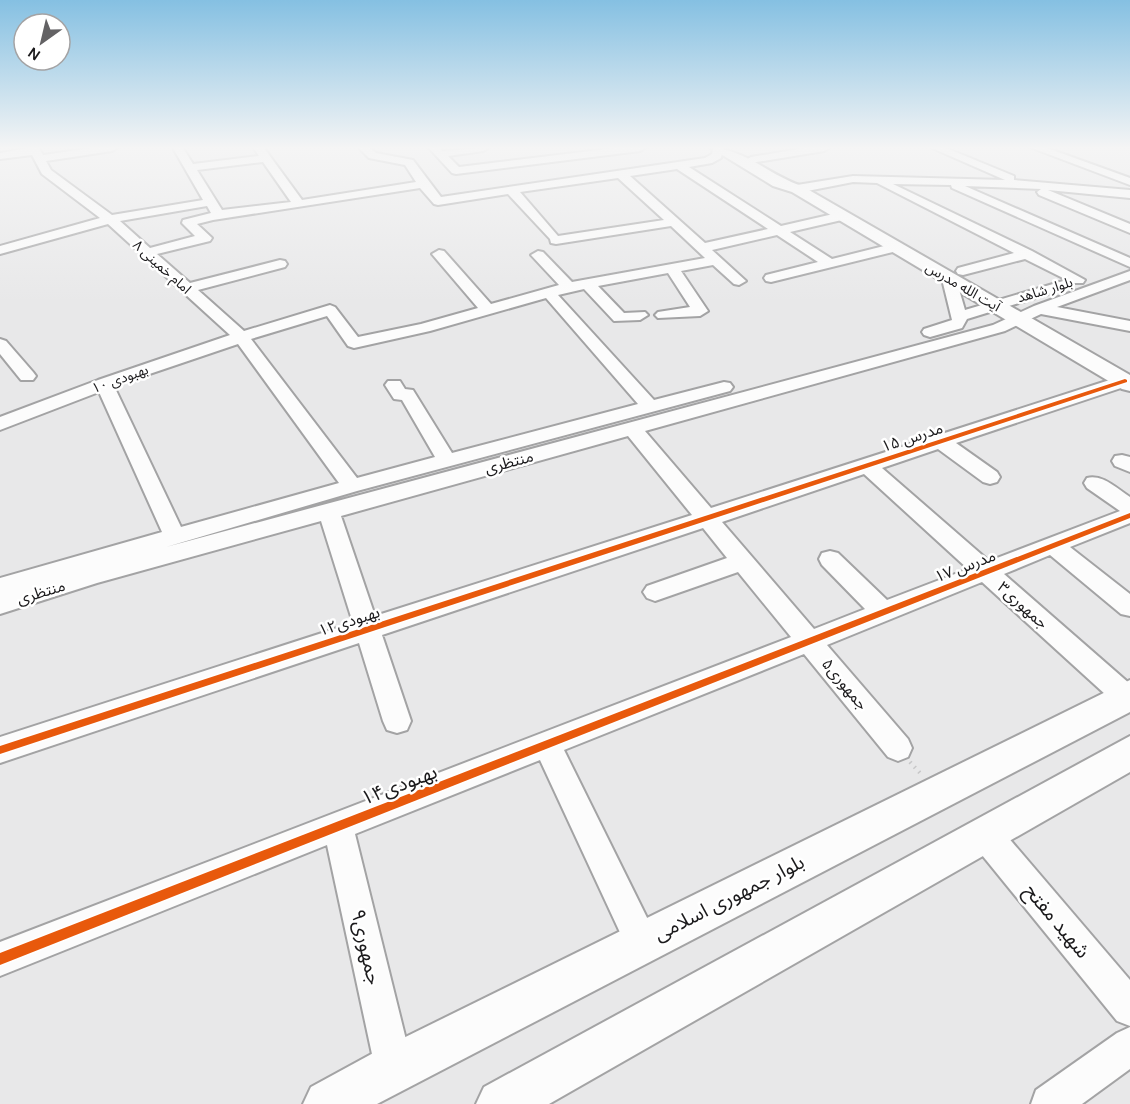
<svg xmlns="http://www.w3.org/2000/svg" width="1130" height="1104" font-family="Karla,'Noto Sans Arabic',sans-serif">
  <rect width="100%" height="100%" fill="#e8e8e9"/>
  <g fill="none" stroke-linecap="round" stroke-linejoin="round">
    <!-- minor casing -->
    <g stroke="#a3a3a4" stroke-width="4">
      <g id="minor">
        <path d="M29,148H39L43,155L92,148H117L112,151L46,161L51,170L112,215L203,200L173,148H183L193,164L259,156L254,148H264L302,200L416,182L405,165L369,158L359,148H370L376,153L413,160L441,197L705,158L712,154L713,148H723L721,158L712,163L689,167L781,226L842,212L846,213L848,216L846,219L790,232L832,259L896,243L903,247L901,250L771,282L766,281L764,278L766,275L818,262L777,235L712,250L746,281L739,285L734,284L713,265L681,271L708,311L700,316L658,318L655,315L658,312L690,307L668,273L598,286L624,313L645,312L648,315L640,320L614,321L584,289L558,295L654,400L724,382L730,383L733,387L730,391L357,491L166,547L993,325L1034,306L1130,271V280L1057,307L1130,321V331L1041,314L1005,331L645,431L711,508L1119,377H1130V385L956,443L997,472L1000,477L997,482L990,484L983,482L938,449L882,468L989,561L1120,511L1087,488L1084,483L1087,478C1103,474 1117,489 1130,497V523L1070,547L1130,594V616L1121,614L1050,555L1004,574L1130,684V707L1126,709L1117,705L982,582L827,645L908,739L912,748L908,757L898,761L888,757L804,654L564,750L659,942L654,954L642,959L630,954L540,760L355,834L413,1068L407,1081L394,1087L381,1081L375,1068L327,845L0,976V942L791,637L738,572L655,601L647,598L643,592L647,586L727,558L703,528L382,635L411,721L407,730L397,733L387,730L383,721L359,643L0,763V737L353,623L321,521L97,583L0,614V578L162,532L99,392L0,430V417L98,380L230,335L108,224L0,254V246L100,218L42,174L32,155L0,159V153ZM263,162L291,202L222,210L197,170ZM677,169L768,229L705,243L630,176ZM618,178L664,220L558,236L520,192ZM420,188L434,204L438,205L508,194L550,239L551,243L556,244L671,226L705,258L572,282L543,252L538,251L531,255L559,285L491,304L444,251L439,250L432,254L478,308L421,324L358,337L335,307L330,305L244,331L198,290L285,267L287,264L285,261L280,260L190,283L157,254L210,241L212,238L197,224L213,220ZM207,206L211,213L183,220L182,223L195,236L150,248L120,221ZM546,298L638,404L452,453L413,390L405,389L400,381H388L385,385L394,399L402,400L435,457L357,478L251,339L327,316L348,346L354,348L430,331ZM238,344L339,483L181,527L114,386ZM628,436L692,515L375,616L341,516ZM864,474L968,569L887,600L838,553L830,551L822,553L819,559L822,565L865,609L814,629L722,522Z"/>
        <path d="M429,148H440L442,151L488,148L483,151L448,156L459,167L615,148H645L640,151L456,174L452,173Z"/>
        <path d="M805,148H829L824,151L751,163L746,160L751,157Z"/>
        <path d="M932,148H946L1014,176V180L1130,190V198L1048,190L1130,224V233L1039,195L1037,192L1041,189L965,186L1130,258V267L952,188L951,185L893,184L1032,251L1085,280L1083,283H1073L1025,259L963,275L958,274L956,271L958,268L1014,253L877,183L853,182L797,193L791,189L797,185L853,176L1005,180Z"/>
        <path d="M1032,148H1047L1130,178V185Z"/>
        <path d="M949,275L956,279L965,310L1063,281L1070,285L1068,288L967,319L962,328L930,337L924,335L922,332L924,329L952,320L942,279Z"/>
        <path d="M0,339L6,341L33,372L36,376L33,380H21L0,354Z"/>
        <path d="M1122,455L1130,457V472L1115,466L1112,461L1115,456Z"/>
        <path d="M984,818L995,822L1130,980V1026L1117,1021L973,844L969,833L973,822Z"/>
        <path d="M1130,1027V1069L1082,1104H1031L1036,1090L1117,1033Z"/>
      </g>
    </g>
    <!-- major casing -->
    <g stroke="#a3a3a4" stroke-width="4">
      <g id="major">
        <path d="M711,148C743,148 771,176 802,186L1130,375V391L1122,389L792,192L773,186Z"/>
        <path d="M1130,680V712L377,1104H303L311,1087L377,1051Z"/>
        <path d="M1130,736V772L549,1104H476L484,1087Z"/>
      </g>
    </g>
    <!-- path -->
    <path stroke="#c7c7c8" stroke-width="4" stroke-dasharray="1.5 5" stroke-linecap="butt" d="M910,762L920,773"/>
    <!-- minor -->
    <use href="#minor" fill="#fcfcfc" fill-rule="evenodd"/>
    <!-- major -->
    <use href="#major" fill="#fcfcfc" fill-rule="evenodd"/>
    <!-- cycleway casing -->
    <g stroke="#fff" stroke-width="3">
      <g id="cycleway">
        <path d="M1125,379L1127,380V382L0,754V746Z"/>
        <path d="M1130,513V518L0,965V953Z"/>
      </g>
    </g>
    <!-- cycleway -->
    <use href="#cycleway" fill="#e8590c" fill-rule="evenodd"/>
  </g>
  <!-- sky -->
  <linearGradient id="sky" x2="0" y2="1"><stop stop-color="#85c0e2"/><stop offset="0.49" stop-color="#f5f5f5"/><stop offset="1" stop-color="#f5f5f5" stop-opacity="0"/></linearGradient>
  <rect width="1130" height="302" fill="url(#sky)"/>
  <g text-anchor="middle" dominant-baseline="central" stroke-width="5" stroke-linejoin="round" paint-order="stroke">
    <!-- far-street labels -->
    <g font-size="14" fill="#1b1a1c" stroke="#fff">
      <text transform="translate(162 267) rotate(42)">امام خمینی ۸</text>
      <text transform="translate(963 287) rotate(30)">آیت الله مدرس</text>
      <text transform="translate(1045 290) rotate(-17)">بلوار شاهد</text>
      <text transform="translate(120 379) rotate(-20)">بهبودی ۱۰</text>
    </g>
    <!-- street labels -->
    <g font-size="16" fill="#1b1a1c" stroke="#fff">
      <text transform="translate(912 437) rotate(-18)">مدرس ۱۵</text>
      <text transform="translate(509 462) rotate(-15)">منتظری</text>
      <text transform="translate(965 566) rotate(-21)">مدرس ۱۷</text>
      <text transform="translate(41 592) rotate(-17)">منتظری</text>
      <text transform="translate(1023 605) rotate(42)">جمهوری۳</text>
      <text transform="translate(349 621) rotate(-18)">بهبودی۱۲</text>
      <text transform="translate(845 684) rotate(50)">جمهوری۵</text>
    </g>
    <!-- near-street labels -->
    <g font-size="20" fill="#1b1a1c" stroke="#fff">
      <text transform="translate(399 785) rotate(-21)">بهبودی۱۴</text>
      <text transform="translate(729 898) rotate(-27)">بلوار جمهوری اسلامی</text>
      <text transform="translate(1057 921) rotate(50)">شهید مفتح</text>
      <text transform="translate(366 947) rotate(77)">جمهوری۹</text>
    </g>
  </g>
  <!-- north arrow -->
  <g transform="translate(42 42) rotate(214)"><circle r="28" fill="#ffffff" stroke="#a4a3a4" stroke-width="1.5"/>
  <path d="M0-4.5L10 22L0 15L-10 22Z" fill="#636264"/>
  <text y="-9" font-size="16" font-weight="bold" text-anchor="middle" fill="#1b1a1c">N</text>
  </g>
</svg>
